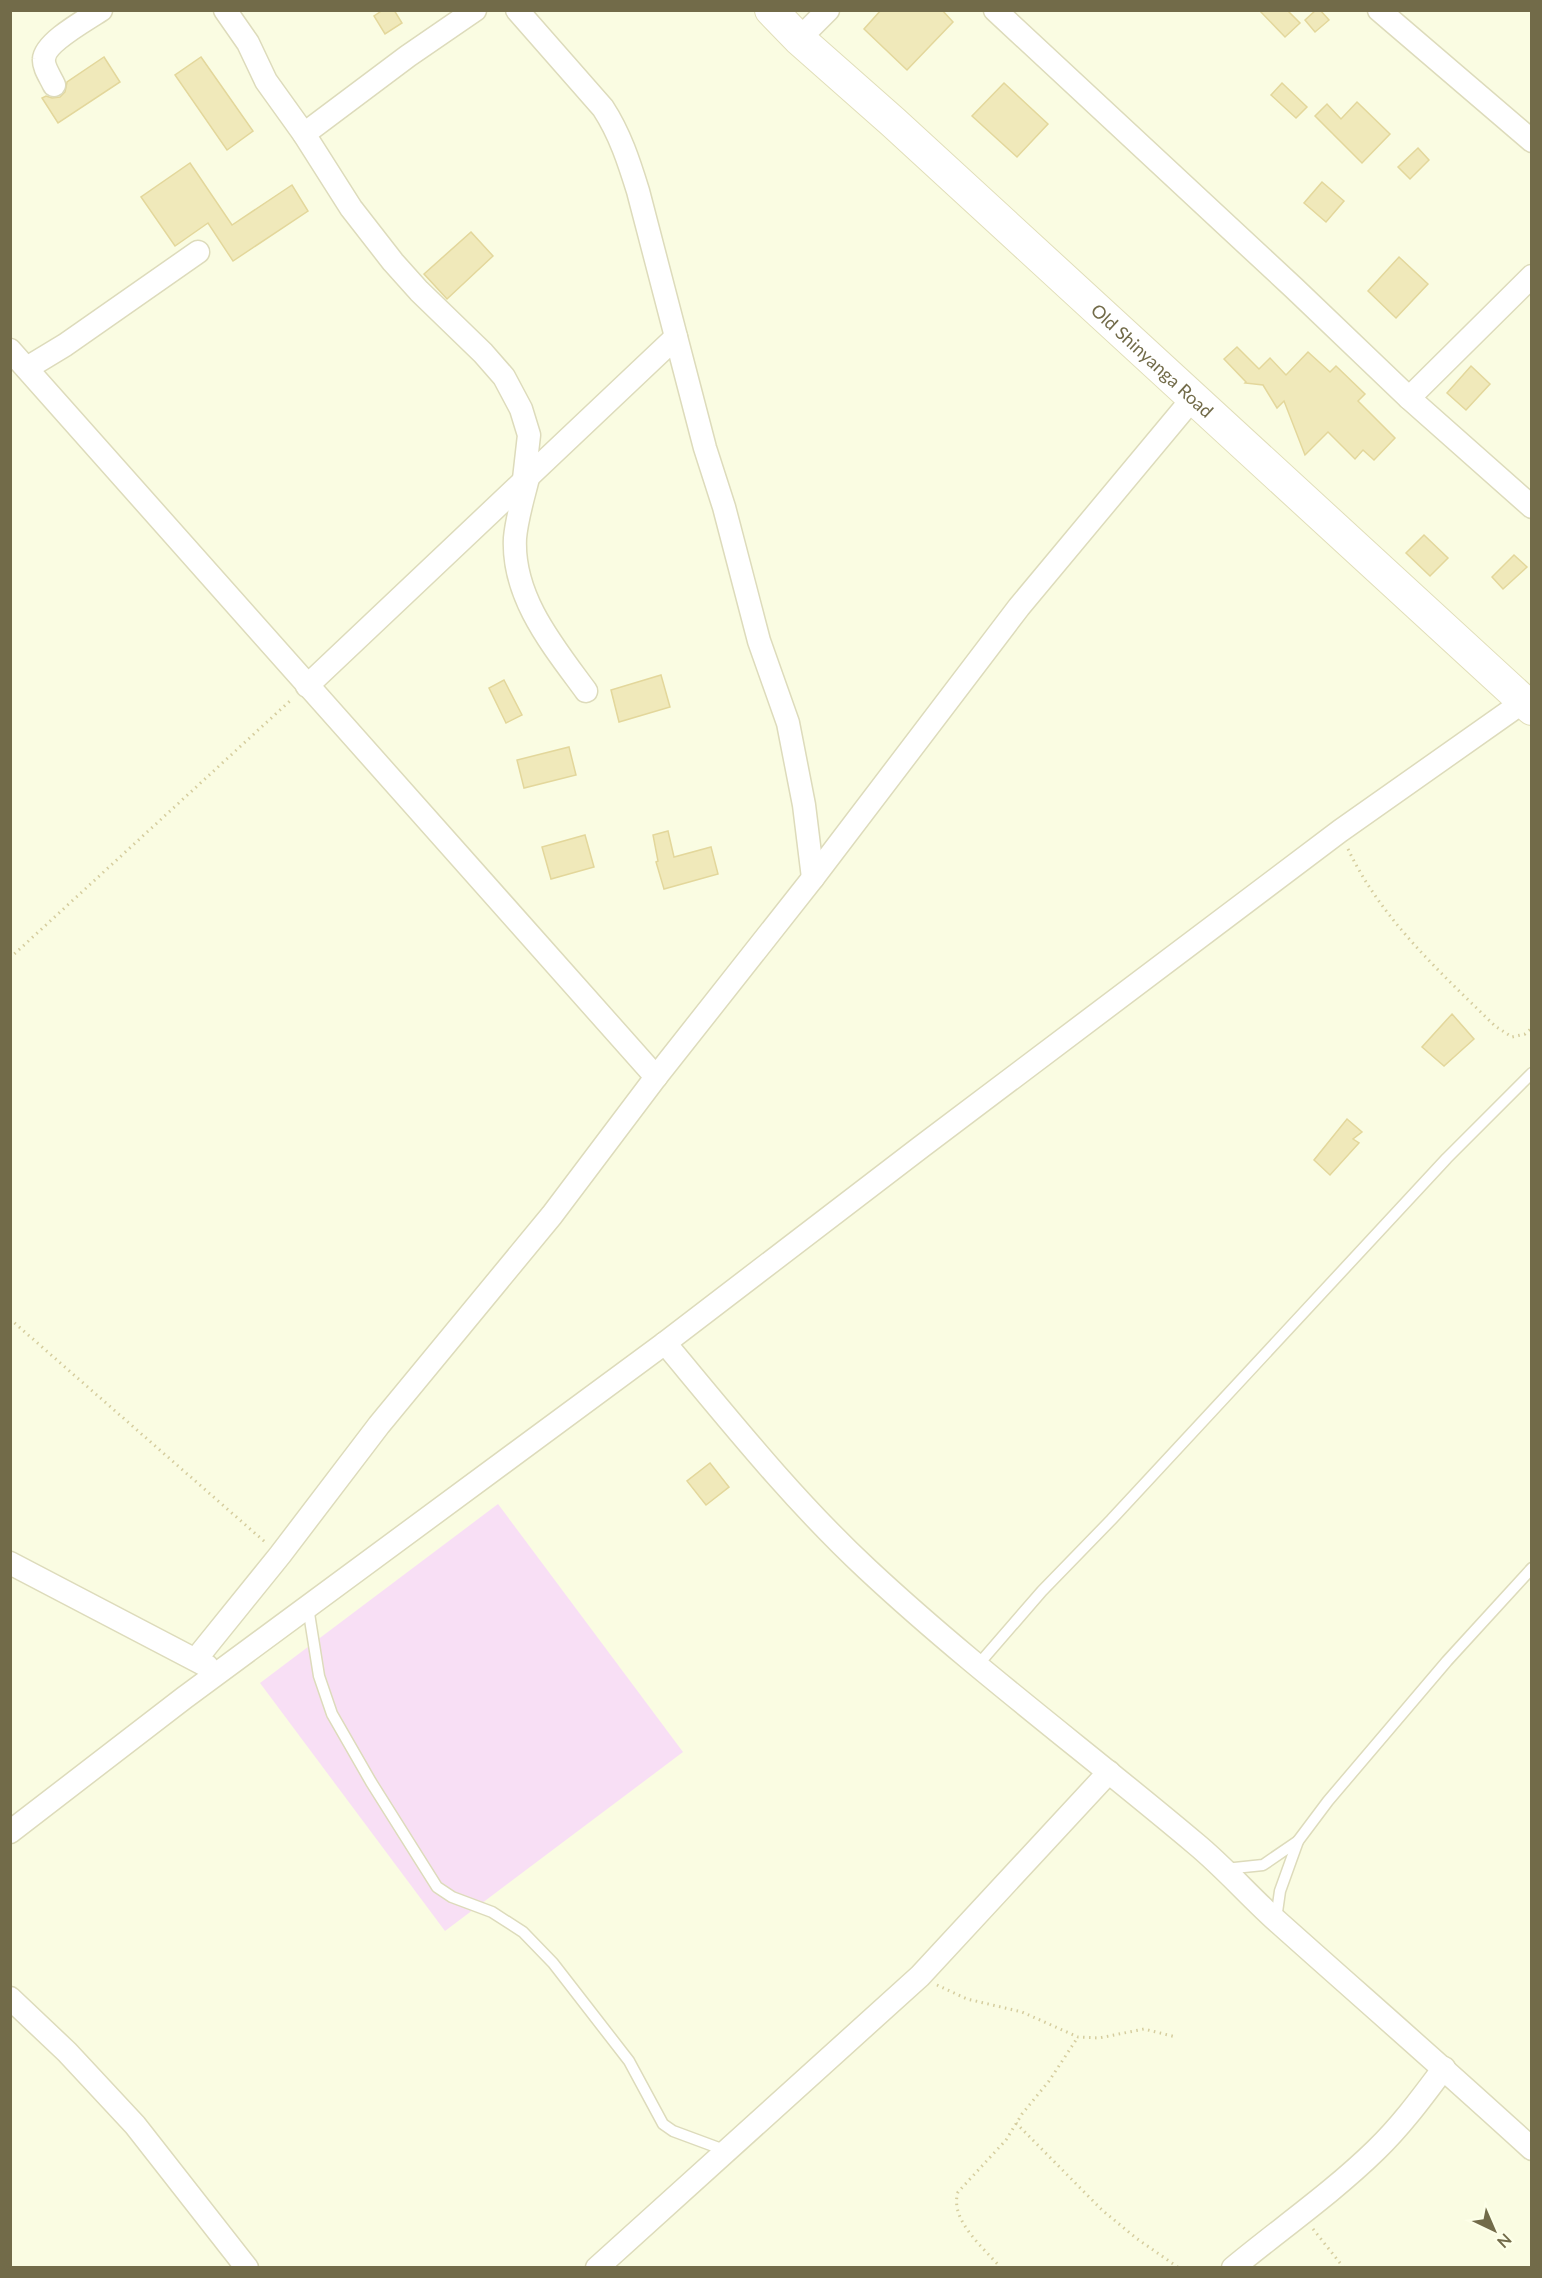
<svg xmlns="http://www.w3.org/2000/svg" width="1542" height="2278" font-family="Lato,sans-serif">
  <rect width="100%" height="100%" fill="#fafce2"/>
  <!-- education -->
  <path fill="#f8dff5" d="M498,1504L683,1752L445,1931L260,1683Z"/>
  <!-- building -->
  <g fill="#f0e9ba" stroke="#e3d79b" stroke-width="1.5">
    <path d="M383,10H394L402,23L385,34L374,16Z"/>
    <path d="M881,10H942L953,22L907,70L864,29Z"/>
    <path d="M1259,10H1287L1300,23L1285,37Z"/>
    <path d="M1316,10H1320L1329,20L1315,32L1305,20Z"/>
    <path d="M104,57L120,82L58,123L42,98L46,96L52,98L60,97L65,92L67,82Z"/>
    <path d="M201,57L253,131L227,150L175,75Z"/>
    <path d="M1004,83L1048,124L1017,157L972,116Z"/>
    <path d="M1282,83L1307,107L1296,118L1271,95Z"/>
    <path d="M1357,102L1390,134L1362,163L1315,116L1327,104L1341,119Z"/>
    <path d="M1418,148L1429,160L1410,179L1398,167Z"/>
    <path d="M190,163L232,225L292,185L308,211L233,261L208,223L175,246L141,197Z"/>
    <path d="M1322,182L1344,201L1326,222L1304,203Z"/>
    <path d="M471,232L493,256L447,299L424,274Z"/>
    <path d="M1399,257L1428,284L1396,318L1368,291Z"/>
    <path d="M1237,347L1259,369L1270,358L1286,375L1308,352L1330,372L1336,366L1365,394L1358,401L1395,438L1374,460L1363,450L1355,459L1328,432L1305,455L1284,401L1277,408L1263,385L1245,383L1246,382L1224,359Z"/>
    <path d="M1471,366L1490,384L1466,410L1447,393Z"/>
    <path d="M1424,535L1448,558L1430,576L1406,553Z"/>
    <path d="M1514,555L1527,567L1503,589L1492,577Z"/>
    <path d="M661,675L670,707L619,722L611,690Z"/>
    <path d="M504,680L522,715L506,723L489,688Z"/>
    <path d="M569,747L576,775L524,788L517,760Z"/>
    <path d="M668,831L674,857L711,847L718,874L664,889L656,862L658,861L653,835Z"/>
    <path d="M585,835L594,867L551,879L542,847Z"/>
    <path d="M1452,1014L1474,1039L1444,1066L1422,1047Z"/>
    <path d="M1347,1119L1362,1132L1353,1139L1359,1143L1330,1175L1314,1160Z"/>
    <path d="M710,1463L729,1487L706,1505L687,1481Z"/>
  </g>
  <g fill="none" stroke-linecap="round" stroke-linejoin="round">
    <!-- lane casing -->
    <g stroke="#dddbbb" stroke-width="13">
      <g id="lane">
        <path d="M308,1607L319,1676L332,1714L371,1782L437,1887L452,1897L492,1912L523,1932L553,1963L629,2061L663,2124L673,2131L727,2151"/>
        <path d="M977,1666L1042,1591L1111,1520L1447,1158L1532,1073"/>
        <path d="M1225,1869L1263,1865L1298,1841"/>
        <path d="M1276,1919L1280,1891L1298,1841L1328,1801L1447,1661L1532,1568"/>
      </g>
    </g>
    <!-- street casing -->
    <g stroke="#dddbbb" stroke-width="25">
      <g id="street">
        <path d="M225,10L248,43L266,81L304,134L351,208L393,262L419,291L483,353L504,377L521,409L529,435L524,479"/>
        <path d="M517,10L603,108C620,134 629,162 638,191L705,448L724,507L759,641L788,723L804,805L813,878"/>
        <path d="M995,10L1294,288L1409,398L1532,507"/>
        <path d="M1379,10L1532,141"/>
        <path d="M799,39L828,10"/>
        <path d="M54,85C51,78 43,67 44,59C45,42 88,19 101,10"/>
        <path d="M304,134L408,56L475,10"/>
        <path d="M10,350L656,1077"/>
        <path d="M27,368L65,345L198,252"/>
        <path d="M1409,398L1532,276"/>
        <path d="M529,474C524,495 517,516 515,538C512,597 553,646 586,691"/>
        <path d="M307,686L676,337"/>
        <path d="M665,1343C730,1421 793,1500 867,1569C972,1667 1087,1752 1196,1844C1225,1868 1250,1897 1278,1922C1363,1998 1448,2072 1532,2149"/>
        <path d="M10,1563L207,1666"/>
        <path d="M196,1659L280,1555L379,1425L552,1215L656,1077L813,878L1019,607L1193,398"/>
        <path d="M10,1832L184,1698L665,1343L921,1147L1340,831L1523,702"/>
        <path d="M10,1998L67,2052L135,2125L247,2268"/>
        <path d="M597,2268L920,1976L1109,1772"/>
        <path d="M1233,2268C1280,2229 1332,2193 1376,2150C1402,2125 1423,2096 1444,2068"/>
      </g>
    </g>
    <!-- secondary casing -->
    <g stroke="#e1deb9" stroke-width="34">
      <g id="secondary">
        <path id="s1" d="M771,10L799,39L893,122L1532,709"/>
      </g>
    </g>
    <!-- path -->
    <g stroke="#d5cd9e" stroke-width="3" stroke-dasharray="1.5 4.5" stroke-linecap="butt">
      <path d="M1348,849C1381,919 1441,973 1495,1026L1512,1037L1525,1034L1532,1028"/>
      <path d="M10,958L292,699"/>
      <path d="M10,1319L265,1542"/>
      <path d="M937,1985L967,1999L1022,2012L1078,2037L1099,2038L1144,2029L1176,2037"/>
      <path d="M1016,2123L1102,2210L1136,2238L1179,2268"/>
      <path d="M1313,2229L1344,2268"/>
      <path d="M1001,2268C984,2248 949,2220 958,2192L1006,2140L1022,2114L1049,2081L1078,2037"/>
    </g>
    <!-- lane -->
    <use href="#lane" stroke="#fff" stroke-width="10"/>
    <!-- street -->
    <use href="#street" stroke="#fff" stroke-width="22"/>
    <!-- secondary -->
    <use href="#secondary" stroke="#fff" stroke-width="32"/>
  </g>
  <g text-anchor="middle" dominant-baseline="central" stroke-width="4.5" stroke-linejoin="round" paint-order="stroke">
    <!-- street labels -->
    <g font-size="18" fill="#726b49" stroke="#fdffe8">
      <text stroke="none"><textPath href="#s1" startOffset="518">Old Shinyanga Road</textPath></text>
    </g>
  </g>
  <!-- border -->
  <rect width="1542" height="2278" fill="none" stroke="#726b49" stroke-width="24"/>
  <!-- north arrow -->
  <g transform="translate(1494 2230) rotate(136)" stroke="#fdffe8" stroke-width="4.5" paint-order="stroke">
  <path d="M0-4.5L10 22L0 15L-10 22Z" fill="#726b49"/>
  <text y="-9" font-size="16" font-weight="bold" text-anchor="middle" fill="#726b49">N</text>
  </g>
</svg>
